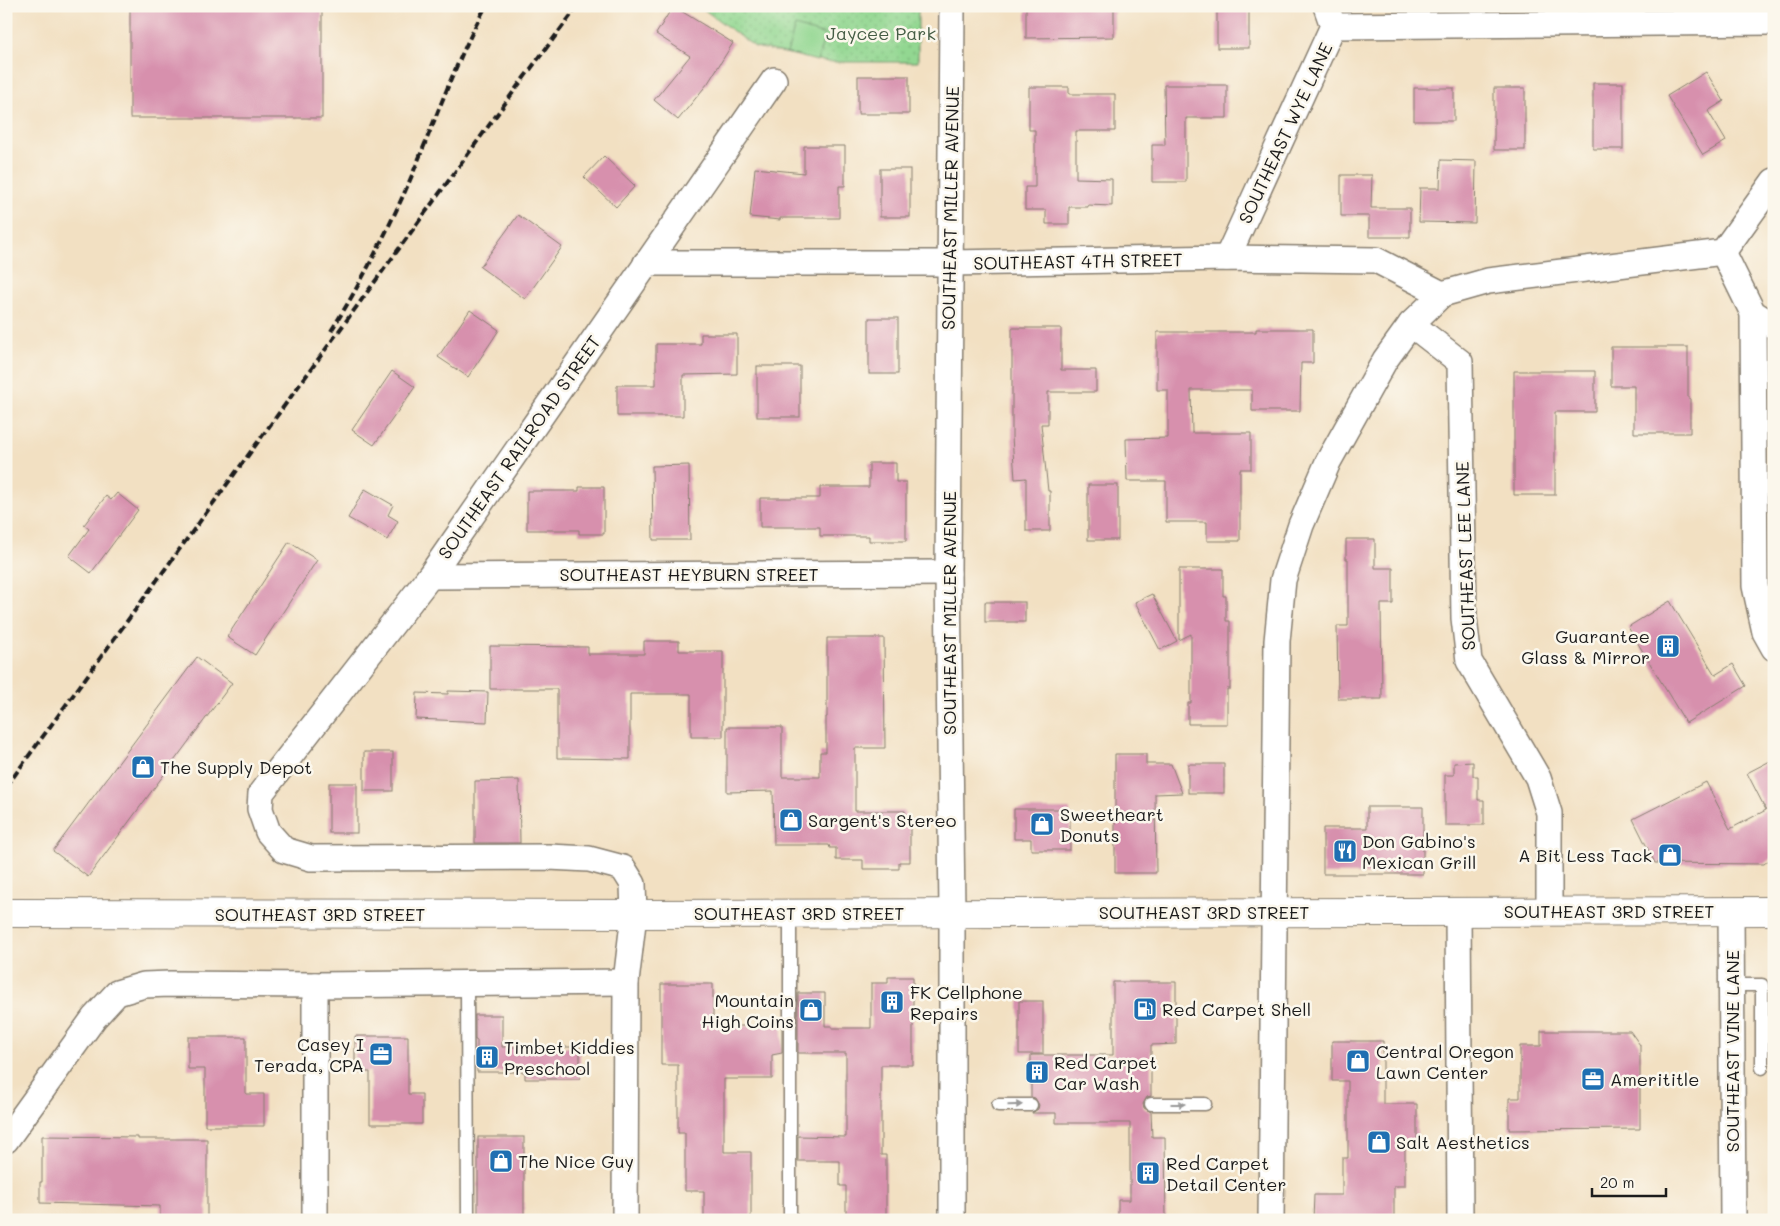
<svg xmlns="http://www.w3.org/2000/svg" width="1780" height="1226" font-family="Mali,sans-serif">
  <defs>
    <pattern id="park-dots" width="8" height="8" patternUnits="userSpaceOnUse" patternTransform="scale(1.25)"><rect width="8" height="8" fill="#92d791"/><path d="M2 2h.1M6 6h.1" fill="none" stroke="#7db87c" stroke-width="1.8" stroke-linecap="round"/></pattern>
  </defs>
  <rect width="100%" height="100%" fill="#fbf7ec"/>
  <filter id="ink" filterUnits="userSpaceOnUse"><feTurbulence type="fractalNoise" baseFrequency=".02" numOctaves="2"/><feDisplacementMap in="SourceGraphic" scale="10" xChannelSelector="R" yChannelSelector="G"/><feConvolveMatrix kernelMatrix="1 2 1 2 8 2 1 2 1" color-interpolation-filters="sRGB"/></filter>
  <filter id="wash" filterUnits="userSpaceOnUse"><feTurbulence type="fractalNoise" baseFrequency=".0096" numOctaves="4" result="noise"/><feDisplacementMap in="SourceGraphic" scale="20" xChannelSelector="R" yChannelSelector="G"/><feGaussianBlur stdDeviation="1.12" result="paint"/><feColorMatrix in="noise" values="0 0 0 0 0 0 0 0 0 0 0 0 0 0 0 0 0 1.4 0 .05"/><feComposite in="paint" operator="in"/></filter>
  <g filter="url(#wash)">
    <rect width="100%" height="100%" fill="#f2e0c2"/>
    <!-- park -->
    <path fill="url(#park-dots)" stroke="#577a56" d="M699,6H918V62H828L755,47Z"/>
    <!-- pitch -->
    <path fill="#92d791" stroke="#577a56" d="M795,26L825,35L817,61L787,53Z"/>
    <g id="blocks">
      <!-- building -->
      <g fill="#d790ad">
        <rect x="130" y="6" width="192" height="112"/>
        <path d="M673,6L733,43L708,83L678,120L654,100L690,56L656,34Z"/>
        <path d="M1026,6H1114V37L1026,38Z"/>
        <rect x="1217" y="6" width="32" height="42"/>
        <path d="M1706,72L1724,101L1708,111L1726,141L1703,155L1667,96Z"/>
        <rect x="858" y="76" width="51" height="38"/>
        <rect x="1593" y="83" width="30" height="66"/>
        <path d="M1164,85H1227V118H1186V182H1152V145H1165Z"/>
        <path d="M1029,87H1069V94H1115V131H1076V178L1112,179V206L1088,205V207H1069V224H1046V210H1025V187H1035V130H1029Z"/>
        <rect x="1414" y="88" width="40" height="33"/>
        <rect x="1494" y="88" width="31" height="62"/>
        <path d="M804,146H845V186H839V218H780V220L750,217L755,168L804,173Z"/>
        <path d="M604,156L635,186L616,207L584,177Z"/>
        <path d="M1441,160L1476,161L1475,223L1419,222L1420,188H1440Z"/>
        <rect x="880" y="169" width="30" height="48"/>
        <path d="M1341,175H1372L1371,208H1410V237H1369V216H1341Z"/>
        <path d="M518,215L562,247L525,299L480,267Z"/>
        <path d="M470,310L499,330L468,377L438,357Z"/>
        <rect x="869" y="318" width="29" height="56"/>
        <path d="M1012,328H1061V370H1096V392H1048V424H1041L1048,491H1050V531H1026V478L1015,479L1012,437Z"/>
        <path d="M1256,329H1313V363H1301L1300,411H1252V390H1191L1192,433H1251V469H1240V541H1207V522H1166V481H1127L1126,439L1168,438V390H1157V332H1256Z"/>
        <path d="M701,334H737V374L683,375V416H617V385H656V344H701Z"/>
        <path d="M1611,347H1688V398H1690V433H1634V386H1611Z"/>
        <rect x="757" y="366" width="43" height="51"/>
        <path d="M392,371L415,387L374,445L352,430Z"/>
        <path d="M1514,371H1595V412H1555V495H1514Z"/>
        <path d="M869,463H896V482H906V541H869V536H820V527H760V498H820V487H869Z"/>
        <path d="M689,465L690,540H653L652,466Z"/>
        <rect x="1088" y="485" width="30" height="55"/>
        <path d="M579,487H604V534H579V530H527V491H579Z"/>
        <path d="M365,489L393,505L388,515L398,521L387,540L348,518Z"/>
        <path d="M117,493L138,510L91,573L69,556L89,529L84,525L106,496L111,500Z"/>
        <path d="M1346,539H1375V568H1393V604H1381L1382,699H1338L1337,626H1348V559H1346Z"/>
        <path d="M289,542L317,560L255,655L227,637Z"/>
        <path d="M1179,569H1223V596H1226V621H1230V689H1227V724H1188V703H1191V634L1179,640Z"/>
        <path d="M1152,594L1177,641L1160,650L1135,602Z"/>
        <path d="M1670,601L1715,675L1733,664L1746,686L1686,723L1628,627Z"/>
        <rect x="985" y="602" width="40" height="20"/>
        <path d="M827,638H884L885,748H855V811H905V825H910V862H899V869H863V860H836V848H830L829,845H774L773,791L727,792V727H782V777H820V752H826V717H827Z"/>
        <path d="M644,641H679V651H723V737H691V694H630V759L557,758V689H490V646L588,647V654H644Z"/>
        <path d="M197,657L232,683L88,877L53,851Z"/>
        <path d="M448,691L488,692L487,722L416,719L417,693L448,694Z"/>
        <rect x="364" y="752" width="29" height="39"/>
        <path d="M1115,754H1146V764H1171L1182,793L1155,794L1156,873H1115Z"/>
        <path d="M1774,759V856L1764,864L1655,863L1633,819L1706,782L1730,829L1766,810L1747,773Z"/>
        <path d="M1473,762V776H1478V800H1484V825H1445V775H1454V763Z"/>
        <rect x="1188" y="764" width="36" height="29"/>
        <path d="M519,780L520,843H475V781Z"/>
        <rect x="329" y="783" width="28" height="50"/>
        <path d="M1367,807H1423V874H1323V828H1367Z"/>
        <path d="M1014,809H1070V850H1031V839H1014Z"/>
        <path d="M888,977H913V1065H881V1155H886V1220H846V1186H840V1161H798V1136L846,1137V1053H798V993H825V1026H832V1028H871V983H888Z"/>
        <path d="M1113,982H1176V1044L1151,1045V1096L1147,1097L1143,1104L1144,1108L1151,1112L1152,1137H1165L1166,1220H1118V1200H1130V1123H1056V1113H1032L1038,1109L1039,1105L1035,1098L1031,1097V1055H1113Z"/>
        <path d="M661,984H713V1026H782V1053L772,1055V1079H724V1152H751V1220H704V1191H685V1133H678V1065H661Z"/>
        <rect x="1019" y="1001" width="24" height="53"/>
        <path d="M475,1015H502V1047H580V1079H525V1072H477V1040H475Z"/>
        <path d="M1541,1031H1630L1640,1045V1129L1509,1130V1098H1520V1046H1541Z"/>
        <path d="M355,1036H408V1094H422V1124H370V1072H355Z"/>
        <path d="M188,1037H246V1094H264V1126H205V1069H188Z"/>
        <path d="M1332,1041H1383V1104H1417V1146H1405V1186H1394V1220H1313L1314,1195H1342V1158H1348V1081H1332Z"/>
        <path d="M42,1136L138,1137V1139H207V1220H160V1206L40,1203V1182H42Z"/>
        <rect x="478" y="1137" width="46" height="83"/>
      </g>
    </g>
  </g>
  <g filter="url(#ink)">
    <use href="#blocks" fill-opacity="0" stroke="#877e6f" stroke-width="1"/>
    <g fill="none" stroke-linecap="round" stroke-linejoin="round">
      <!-- lane casing -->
      <g stroke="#877e6f" stroke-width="15">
        <g id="lane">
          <path d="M467,985L468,1220"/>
          <path d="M1731,985H1762V1068"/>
          <path d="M1151,1104H1205"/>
          <path d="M998,1105H1031"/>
          <path d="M790,1220V913"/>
        </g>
      </g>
      <!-- street casing -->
      <g stroke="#877e6f" stroke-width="28">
        <g id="street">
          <path d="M1333,26L1774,22"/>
          <path d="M1723,252L1753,313L1774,326"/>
          <path d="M1227,258L1333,26L1326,6"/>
          <path d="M646,263H949L1227,258L1376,260L1442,294"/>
          <path d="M1753,313L1755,586L1765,632L1774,648"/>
          <path d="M1411,324L1460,362L1464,618L1469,661L1538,778L1549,813V912"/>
          <path d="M430,576L948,573"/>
          <path d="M1458,911L1460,1220"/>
          <path d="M1731,911L1733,1220"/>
          <path d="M6,1140L94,1018L117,993L144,985L170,984L315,985L626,982"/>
          <path d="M315,1220V985"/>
          <path d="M625,1220L626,982L634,914L633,884L623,868L589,859L549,857L311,858L284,850L268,832L260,809L261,793L430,576L774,80"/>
          <path d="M952,1220V912L948,573L952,6"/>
          <path d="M1271,1220L1277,641L1283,580L1301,525L1328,462L1385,360L1411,324L1442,294L1488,281L1723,252L1774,181"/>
        </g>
      </g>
      <!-- primary casing -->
      <g stroke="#877e6f" stroke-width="30">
        <path id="primary" d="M6,913L634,914L1774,911"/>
      </g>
      <!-- lane -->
      <use href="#lane" stroke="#fff" stroke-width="12"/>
      <!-- street -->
      <use href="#street" stroke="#fff" stroke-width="25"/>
      <!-- primary -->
      <use href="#primary" stroke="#fff" stroke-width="28"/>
      <!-- rail -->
      <g stroke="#1c1c1c" stroke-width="4" stroke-dasharray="8 4" stroke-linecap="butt">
        <path d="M331,331C360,285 385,236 407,187C433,127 454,64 486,6"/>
        <path d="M6,787L517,87L578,6"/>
      </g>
    </g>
    <!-- one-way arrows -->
    <defs><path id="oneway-solid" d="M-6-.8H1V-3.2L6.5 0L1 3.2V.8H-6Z" transform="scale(1.25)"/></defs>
    <g fill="#999">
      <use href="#oneway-solid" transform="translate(1178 1104)"/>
      <use href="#oneway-solid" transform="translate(1015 1105) rotate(-1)"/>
    </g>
  </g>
  <!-- icons -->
  <defs>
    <g id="building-square" transform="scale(1.25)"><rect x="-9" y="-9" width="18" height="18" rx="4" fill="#1f6fb2" stroke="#fbf7ec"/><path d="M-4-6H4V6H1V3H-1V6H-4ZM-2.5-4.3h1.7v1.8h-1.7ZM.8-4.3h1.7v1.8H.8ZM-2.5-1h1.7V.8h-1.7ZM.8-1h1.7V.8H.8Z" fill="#fff"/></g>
    <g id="shop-square" transform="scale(1.25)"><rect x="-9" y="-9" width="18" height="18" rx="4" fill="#1f6fb2" stroke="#fbf7ec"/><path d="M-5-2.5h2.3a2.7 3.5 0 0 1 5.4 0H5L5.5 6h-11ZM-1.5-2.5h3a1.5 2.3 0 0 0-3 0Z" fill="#fff"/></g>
    <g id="restaurant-square" transform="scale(1.25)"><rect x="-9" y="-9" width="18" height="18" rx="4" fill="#1f6fb2" stroke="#fbf7ec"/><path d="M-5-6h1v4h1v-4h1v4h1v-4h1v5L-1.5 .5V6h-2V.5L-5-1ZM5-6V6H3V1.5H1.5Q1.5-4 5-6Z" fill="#fff"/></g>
    <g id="fuel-square" transform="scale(1.25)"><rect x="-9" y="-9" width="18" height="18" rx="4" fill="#1f6fb2" stroke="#fbf7ec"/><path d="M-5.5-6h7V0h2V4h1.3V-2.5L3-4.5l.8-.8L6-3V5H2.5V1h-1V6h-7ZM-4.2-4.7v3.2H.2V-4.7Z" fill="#fff"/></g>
    <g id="office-square" transform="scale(1.25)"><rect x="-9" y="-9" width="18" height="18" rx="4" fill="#1f6fb2" stroke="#fbf7ec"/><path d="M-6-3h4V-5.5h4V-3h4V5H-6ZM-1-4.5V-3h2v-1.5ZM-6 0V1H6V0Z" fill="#fff"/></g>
  </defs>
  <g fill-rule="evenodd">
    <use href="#building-square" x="1668" y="646"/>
    <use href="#shop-square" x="143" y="767"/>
    <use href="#shop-square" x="791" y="820"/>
    <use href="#shop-square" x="1042" y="824"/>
    <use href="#restaurant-square" x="1345" y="851"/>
    <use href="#shop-square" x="1670" y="855"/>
    <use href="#building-square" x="892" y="1002"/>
    <use href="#fuel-square" x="1145" y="1009"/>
    <use href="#shop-square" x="811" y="1010"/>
    <use href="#office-square" x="381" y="1054"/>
    <use href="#building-square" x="487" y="1057"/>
    <use href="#shop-square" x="1358" y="1061"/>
    <use href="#building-square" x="1037" y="1072"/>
    <use href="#office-square" x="1593" y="1079"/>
    <use href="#shop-square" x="1379" y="1142"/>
    <use href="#shop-square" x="501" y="1161"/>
    <use href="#building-square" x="1148" y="1173"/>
  </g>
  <g text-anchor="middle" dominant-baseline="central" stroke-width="5" stroke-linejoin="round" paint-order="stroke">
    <!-- park labels -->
    <g font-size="18" fill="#455d45" stroke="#fbf7ec">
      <text x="881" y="33">Jaycee Park</text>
    </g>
    <!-- street labels -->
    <g font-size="18" fill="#1c1c1c" stroke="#fbf7ec">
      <text transform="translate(1285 133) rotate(-65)">SOUTHEAST WYE LANE</text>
      <text transform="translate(950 208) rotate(-89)">SOUTHEAST MILLER AVENUE</text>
      <text transform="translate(1078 261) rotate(-1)">SOUTHEAST 4TH STREET</text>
      <text transform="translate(519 447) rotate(-55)">SOUTHEAST RAILROAD STREET</text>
      <text transform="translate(1465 556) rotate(-92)">SOUTHEAST LEE LANE</text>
      <text x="689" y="574">SOUTHEAST HEYBURN STREET</text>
      <text transform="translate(949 613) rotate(-90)">SOUTHEAST MILLER AVENUE</text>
      <text x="1609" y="911">SOUTHEAST 3RD STREET</text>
      <text x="1204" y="912">SOUTHEAST 3RD STREET</text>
      <text x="799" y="913">SOUTHEAST 3RD STREET</text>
      <text x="320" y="914">SOUTHEAST 3RD STREET</text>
      <text transform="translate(1732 1051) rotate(-90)">SOUTHEAST VINE LANE</text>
    </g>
    <!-- poi labels -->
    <g font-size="18" fill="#1c1c1c" stroke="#fbf7ec" text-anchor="start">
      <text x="1650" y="636" text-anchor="end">Guarantee<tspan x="1650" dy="21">Glass &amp; Mirror</tspan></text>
      <text x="160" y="767">The Supply Depot</text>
      <text x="1060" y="814">Sweetheart<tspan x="1060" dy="21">Donuts</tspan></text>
      <text x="808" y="820">Sargent's Stereo</text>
      <text x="1362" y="841">Don Gabino's<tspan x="1362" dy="21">Mexican Grill</tspan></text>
      <text x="1652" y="855" text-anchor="end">A Bit Less Tack</text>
      <text x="910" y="992">FK Cellphone<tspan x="910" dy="21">Repairs</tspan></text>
      <text x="794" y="1000" text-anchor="end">Mountain<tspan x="794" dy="21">High Coins</tspan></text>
      <text x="1162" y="1009">Red Carpet Shell</text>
      <text x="364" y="1044" text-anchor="end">Casey I<tspan x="364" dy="21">Terada, CPA</tspan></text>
      <text x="504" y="1047">Timbet Kiddies<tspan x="504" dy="21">Preschool</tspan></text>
      <text x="1376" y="1051">Central Oregon<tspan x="1376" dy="21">Lawn Center</tspan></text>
      <text x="1054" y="1062">Red Carpet<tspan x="1054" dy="21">Car Wash</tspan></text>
      <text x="1610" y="1079">Amerititle</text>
      <text x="1396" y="1142">Salt Aesthetics</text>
      <text x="518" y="1161">The Nice Guy</text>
      <text x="1166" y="1163">Red Carpet<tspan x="1166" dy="21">Detail Center</tspan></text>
    </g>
  </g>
  <!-- margin -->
  <rect width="1780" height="1226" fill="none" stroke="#fbf7ec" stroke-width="25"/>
  <!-- scale -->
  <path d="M1592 1188v8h74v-8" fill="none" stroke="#1c1c1c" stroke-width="2.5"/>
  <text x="1600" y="1188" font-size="15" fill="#1c1c1c" stroke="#fbf7ec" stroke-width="4" paint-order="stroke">20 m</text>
</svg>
